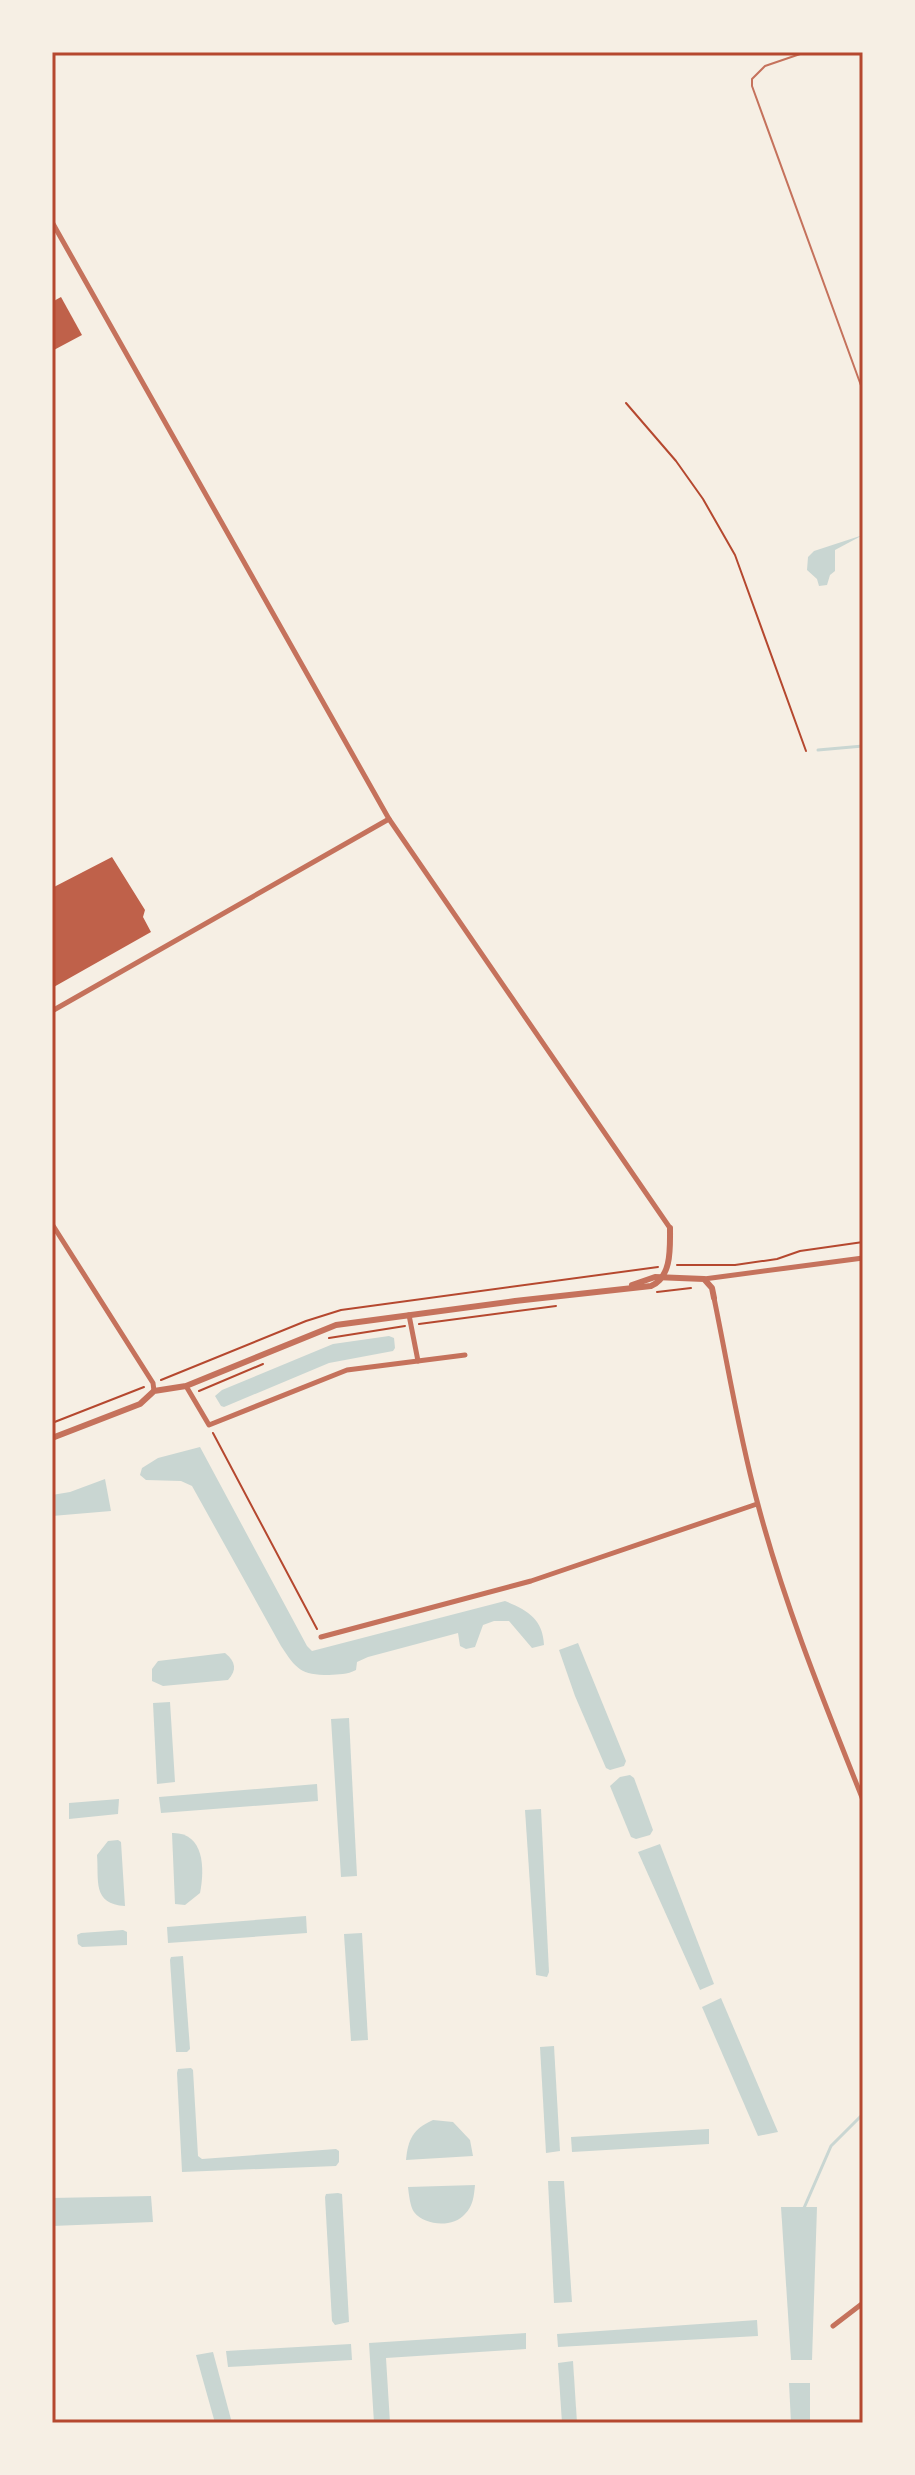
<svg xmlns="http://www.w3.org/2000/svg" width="915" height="2475" font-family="Poppins,sans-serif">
  <rect width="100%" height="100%" fill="#f6efe4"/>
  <!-- water -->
  <g fill="#c9d6d2">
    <path d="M863,535L835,550V571L830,575L827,585L819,586L817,579L807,570L808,557L814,551Z"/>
    <path d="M389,1336L394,1338L395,1348L393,1351L329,1363L224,1407L221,1406L215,1396L222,1390L333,1344Z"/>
    <path d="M200,1447L307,1646L312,1651L505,1601C527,1610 543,1619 544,1645L532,1648L509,1621H494L483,1625L475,1647L466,1649L460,1646L458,1633L368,1657L357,1662L356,1670C347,1675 339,1674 329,1675C301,1675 296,1669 281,1646L192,1486L181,1481L146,1480L140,1475L142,1468L158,1458Z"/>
    <path d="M105,1479L111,1511L52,1516V1495L70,1492Z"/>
    <path d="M578,1643L626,1761L624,1766L610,1770L606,1768L575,1696L559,1650Z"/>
    <path d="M225,1653C236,1662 237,1670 228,1680L163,1686L152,1681V1669L158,1661Z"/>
    <path d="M170,1702L175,1782L157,1784L153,1703Z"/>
    <path d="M349,1718L357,1876L341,1877L331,1719Z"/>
    <path d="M630,1775L634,1778L653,1830L650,1835L636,1839L631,1837L610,1786L620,1777Z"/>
    <path d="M317,1784L318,1801L161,1813L159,1797Z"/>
    <path d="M119,1799L118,1814L69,1819V1803Z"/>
    <path d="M541,1809L549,1972L547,1977L536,1975L525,1810Z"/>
    <path d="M172,1833C204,1832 205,1868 200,1893L185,1905L175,1904Z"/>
    <path d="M118,1840L121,1842L125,1906C92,1904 99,1881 97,1855L108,1841Z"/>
    <path d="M660,1844L714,1984L700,1990L638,1852Z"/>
    <path d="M306,1916L307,1933L168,1943L167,1927Z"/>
    <path d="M123,1930L127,1932V1945L82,1947L78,1944L77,1935L81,1933Z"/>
    <path d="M362,1933L368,2040L351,2041L344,1934Z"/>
    <path d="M183,1956L190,2049L187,2052H176L170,1960L171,1957Z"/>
    <path d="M721,1998L778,2132L758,2136L702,2007Z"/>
    <path d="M554,2046L560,2151L546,2153L540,2047Z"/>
    <path d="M191,2068L193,2070L198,2156L202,2159L336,2149L339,2151V2162L336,2166L182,2172L177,2073L178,2069Z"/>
    <path d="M433,2120L453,2122L470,2140L473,2156L406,2160C408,2139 413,2129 433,2120Z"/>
    <path d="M709,2129V2144L572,2152L571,2137Z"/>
    <path d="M548,2181H564L572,2302L554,2303Z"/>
    <path d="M475,2185C474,2196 473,2206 465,2214C453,2228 425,2226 414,2212C410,2206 409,2195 408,2187Z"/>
    <path d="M338,2193L342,2194L349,2322L335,2325L332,2321L325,2197L326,2194Z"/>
    <path d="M151,2196L153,2222L52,2226V2198Z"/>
    <path d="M781,2207H817L812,2360H791Z"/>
    <path d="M757,2320L758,2336L558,2347L557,2334Z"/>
    <path d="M526,2333V2349L386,2358L390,2423H374L369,2343Z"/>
    <path d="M351,2344L352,2360L228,2367L226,2351Z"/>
    <path d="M213,2352L232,2423H215L196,2355Z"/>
    <path d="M573,2361L577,2423H562L558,2363Z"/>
    <path d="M789,2383H810V2423H791Z"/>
  </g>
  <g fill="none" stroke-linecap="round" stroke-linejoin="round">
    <!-- stream -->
    <g stroke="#c9d6d2" stroke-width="3">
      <path d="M818,750L863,746"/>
      <path d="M804,2208L831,2146L863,2114"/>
    </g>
  </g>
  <!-- building -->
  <g fill="#bf614a">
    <path d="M61,297L82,335L52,351V302Z"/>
    <path d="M112,857L145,910L143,917L151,932L52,988V888Z"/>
  </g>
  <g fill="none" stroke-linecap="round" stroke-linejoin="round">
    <!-- path -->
    <g stroke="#b5482f" stroke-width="2">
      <path d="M626,403L676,461L703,499L735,555L806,751"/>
      <path d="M677,1265H735L777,1259L800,1251L863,1242"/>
      <path d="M657,1292L691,1288"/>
      <path d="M419,1324L556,1306"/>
      <path d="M329,1338L405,1326"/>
      <path d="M161,1380L306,1321L341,1310L658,1267"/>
      <path d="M199,1391L263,1364"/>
      <path d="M52,1423L144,1387"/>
      <path d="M213,1433L317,1629"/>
    </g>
    <!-- service -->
    <path stroke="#c5725c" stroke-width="2" d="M806,52L765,66L752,79V86L863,391"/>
    <!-- minor -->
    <g stroke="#c5725c" stroke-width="5">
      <path d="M52,222L389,819L670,1228"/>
      <path d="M52,1011L389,819"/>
      <path d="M52,1224L153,1383L154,1391"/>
      <path d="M704,1279L863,1258"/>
      <path d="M714,1298C728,1366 739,1435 757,1501C784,1604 824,1702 863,1800"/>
      <path d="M409,1315L418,1361"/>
      <path d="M186,1386L209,1425L347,1370L465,1355"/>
      <path d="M321,1637L531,1581L757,1504"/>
      <path d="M833,2326L863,2303"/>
    </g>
    <!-- tertiary -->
    <g stroke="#c5725c" stroke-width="6">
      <path d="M632,1285L655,1277L704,1279L712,1288L714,1298"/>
      <path d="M52,1438L140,1404L154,1391L186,1386L336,1325L515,1301L651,1286C672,1277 670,1248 670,1228"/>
    </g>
  </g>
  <!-- border -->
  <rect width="915" height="2475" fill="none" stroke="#f6efe4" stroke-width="108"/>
  <rect x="54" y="54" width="807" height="2367" fill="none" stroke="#b5482f" stroke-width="3"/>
</svg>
